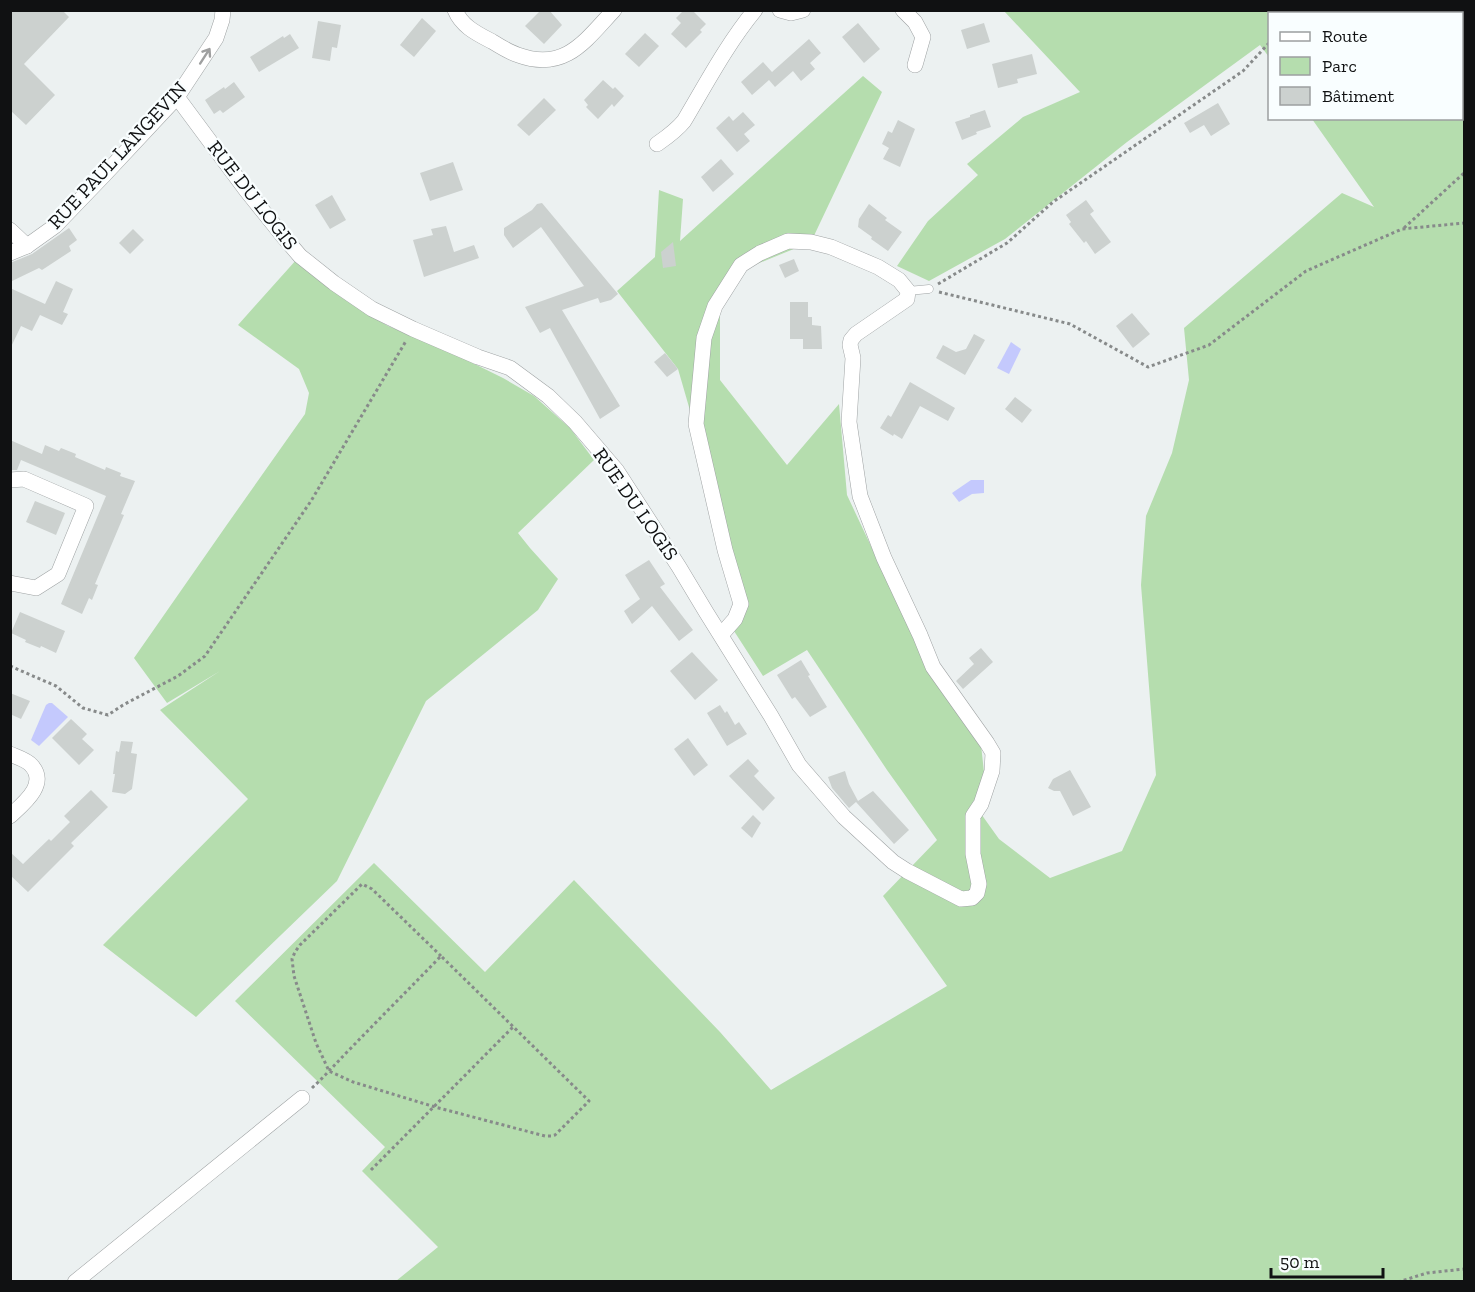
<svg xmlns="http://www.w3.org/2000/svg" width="1475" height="1292" font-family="'Zilla Slab',serif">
  <rect width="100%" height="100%" fill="#ecf1f1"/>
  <!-- green -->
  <g fill="#b5ddae">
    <path d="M1004,11H1464V1281H396L438,1247L362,1171L385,1147L235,1001L374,863L485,972L574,880L720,1032L771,1090L947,986L883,896L937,840L887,770L807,650L763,676L734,631L746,604L678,369L617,291L655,257L659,190L683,199L680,241L863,76L882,92L811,242L747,268L720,310V380L787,465L839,404L847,495L930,672L981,745L984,772L974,804L999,839L1050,878L1122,851L1156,775L1141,585L1146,516L1172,453L1189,380L1184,328L1342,193L1374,207L1312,119L1462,118V14H1270L1269,57L1260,45L1127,142L1005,239L929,281L897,266L928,221L978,175L967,164L1023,117L1080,92Z"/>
    <path d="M297,259L338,295L353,305L388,326L436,345L503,378L534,396L570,428L594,460L518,533L530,548L558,579L538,610L426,701L337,881L196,1017L103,945L248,799L160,710L220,671L167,703L134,658L226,526L305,414L309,393L299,369L238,325Z"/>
  </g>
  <!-- water -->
  <g fill="#c4c9fd">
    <path d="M1011,342L1021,349L1009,374L997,368Z"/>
    <path d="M971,480H984V493L972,494L959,502L952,493Z"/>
    <path d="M49,703H52L68,717L39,746L31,740L46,705Z"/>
  </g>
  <!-- building -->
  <g fill="#ccd1cf">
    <path d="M10,10H62L69,17L24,64L55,95L26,125L10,110Z"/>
    <path d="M541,10H549L562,25L544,44L525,26Z"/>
    <path d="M684,10H692L706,24L700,30L702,32L686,48L671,34L681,23L676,18Z"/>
    <path d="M422,18L436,31L414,57L400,45Z"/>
    <path d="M318,21L341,25L337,48L332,47L330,61L312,58Z"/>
    <path d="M858,23L880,49L864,63L842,37Z"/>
    <path d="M984,23L990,42L967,49L961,30Z"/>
    <path d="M645,33L659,46L639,67L625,54Z"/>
    <path d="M290,34L299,48L259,72L250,57L283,36L284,38Z"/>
    <path d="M809,39L821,53L810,63L815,69L801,81L793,71L775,87L769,80L752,95L741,82L763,62L772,72Z"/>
    <path d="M1032,54L1037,74L1017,79L1018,83L998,88L992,64Z"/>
    <path d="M603,80L613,89L615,87L624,96L614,107L612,104L598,119L586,107L588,105L584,100Z"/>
    <path d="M234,82L245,97L223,113L220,110L214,114L205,100L224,87L225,89Z"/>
    <path d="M544,98L556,110L529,136L517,125Z"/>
    <path d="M1218,103L1230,124L1211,136L1204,125L1190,133L1184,123Z"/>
    <path d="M985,110L991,127L976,132L977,134L962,140L955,122L970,117V115Z"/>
    <path d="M743,112L755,125L744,134L750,141L737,152L716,128L729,116L733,121Z"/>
    <path d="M898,120L915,129L900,167L883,159L889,148L882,144L888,131L892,133Z"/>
    <path d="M721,159L734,174L713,192L701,177Z"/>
    <path d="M453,162L463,190L430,201L420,173Z"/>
    <path d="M332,195L346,220L330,229L315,205Z"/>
    <path d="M1086,200L1094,211L1090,214L1111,242L1095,254L1086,241L1084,243L1069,224L1071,222L1066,215Z"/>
    <path d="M542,203L618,294L611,300L600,303L598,298L562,310L620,406L600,419L550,328L540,333L525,307L584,286L541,227L513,248L504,235V228L532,210L537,204Z"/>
    <path d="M869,204L887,218L885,220L902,232L888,251L871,239L872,237L858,227L859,219Z"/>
    <path d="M446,226L454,252L474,245L479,258L424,277L413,240L433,235L431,229Z"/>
    <path d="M69,228L77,240L69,246L71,251L42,270L39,268L10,282V263L32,254Z"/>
    <path d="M133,229L144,240L130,254L119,243Z"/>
    <path d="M673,242L676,266L663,268L661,252Z"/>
    <path d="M794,259L799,271L785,278L779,265Z"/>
    <path d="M56,281L73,289L63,312L68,314L62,325L40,315L32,331L21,326L10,349V288L45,304Z"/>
    <path d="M790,302H808V317H812V325L821,326L822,349H803V339H790Z"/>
    <path d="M1132,313L1150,334L1133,348L1116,326Z"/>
    <path d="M974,334L985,340L965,375L936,358L943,345L956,352L966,349Z"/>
    <path d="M665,353L678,369L667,377L654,362Z"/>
    <path d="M910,382L955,408L948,421L920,406L902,439L894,434L893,436L880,428L888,415L891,417Z"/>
    <path d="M1015,397L1032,410L1022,423L1005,409Z"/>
    <path d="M10,440L42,454L45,445L59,451L61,448L76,454L75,457L105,470L106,467L121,473L120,476L135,481L121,514L124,515L95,584L98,585L92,600L89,598L82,614L61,604L106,496L21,460L17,470H10Z"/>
    <path d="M35,501L65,513L56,535L26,522Z"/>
    <path d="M649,560L665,584L660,587L693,630L679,641L652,606L632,624L624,611L640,599L625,575Z"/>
    <path d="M20,612L65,631L56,653L41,646L40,648L25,642L26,640L11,633Z"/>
    <path d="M981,648L993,662L963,689L956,681L974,664L969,658Z"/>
    <path d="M692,652L718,680L695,700L670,671Z"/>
    <path d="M801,660L810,675L808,676L827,707L810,717L795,697L792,699L777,675Z"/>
    <path d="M10,693L30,701L21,719L10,714Z"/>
    <path d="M720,705L725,713L727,711L735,725L739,722L747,734L727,746L707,713Z"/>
    <path d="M71,719L87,734L82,739L94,750L79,765L52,738Z"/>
    <path d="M688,738L708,765L694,776L674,749Z"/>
    <path d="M121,741L133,742L131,753L137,754L132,789L125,794L112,792L115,774H113L116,751L119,752Z"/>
    <path d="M748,759L759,771L754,776L775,798L763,811L729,776Z"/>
    <path d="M1070,770L1091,807L1073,816L1060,791H1054L1048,788L1053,779Z"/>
    <path d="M845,771L849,784L858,801L873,791L909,830L894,844L856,802L849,808L832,788L828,777Z"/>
    <path d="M91,790L108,807L71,843L74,846L28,892L10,875V852L23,864L49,839L51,841L70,822L64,816Z"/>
    <path d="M753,815L761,823L752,838L741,828Z"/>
  </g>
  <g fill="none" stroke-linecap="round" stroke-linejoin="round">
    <!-- lane casing -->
    <g stroke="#9fa3a4" stroke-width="9">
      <path id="lane" d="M908,291L929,289"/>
    </g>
    <!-- street casing -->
    <g stroke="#9fa3a4" stroke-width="16">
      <g id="street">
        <path d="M455,10C462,27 478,34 493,42C501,47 509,52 518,55C565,72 585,41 614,10"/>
        <path d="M780,10L791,13L803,10"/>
        <path d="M903,10L915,22L923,37L915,65"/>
        <path d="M177,97L246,190L283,236L300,256L334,283L372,309L413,329L478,357L510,368L548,396L575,422L617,471L679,567L706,612L771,716L799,765L844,817L893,862L907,871L961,899L972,898L977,893L979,884L973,854V816L981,804L992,771L993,753L987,743L933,667L920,635L884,558L860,496L849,422L853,358L850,345L851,340L856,334L907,299L908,291L899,280L878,267L831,247L811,242L788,241L760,253L741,265L715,306L704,338L696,424L725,550L741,604L735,619L721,635"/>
        <path d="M657,144C667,137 676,131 684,121C706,84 727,44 755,10"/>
        <path d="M10,230L27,246"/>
        <path d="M10,253L27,246L55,226L105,174L177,97L216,38L222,20L223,10"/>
        <path d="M10,480L24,479L86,506L58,574L36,588L10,583"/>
        <path d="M10,754C17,757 27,760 31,765C49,784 23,804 10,816"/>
        <path d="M75,1282L302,1098"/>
      </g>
    </g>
    <!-- path -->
    <g stroke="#878a8a" stroke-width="3" stroke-dasharray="3 3" stroke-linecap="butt">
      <path d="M1294,14L1296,10"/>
      <path d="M1404,228L1464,173"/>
      <path d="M938,284L1007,243L1053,202L1243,71L1270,42"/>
      <path d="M939,292L1070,324L1148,367L1209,345L1306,271L1402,229L1464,223"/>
      <path d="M10,666L56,686L83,708L108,715L123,705L178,676L205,656L311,501L406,341"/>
      <path d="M312,1088C326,1075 338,1061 352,1047C381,1017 411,987 441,956L589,1101L555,1135L551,1136H545L435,1107L353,1082L329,1071L316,1043L294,976L292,959L295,952L300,945L362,884L372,889L441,956"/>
      <path d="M371,1170L513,1027"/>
      <path d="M1398,1282L1427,1273L1464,1269"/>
    </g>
    <!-- lane -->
    <use href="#lane" stroke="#fff" stroke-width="8"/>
    <!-- street -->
    <use href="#street" stroke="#fff" stroke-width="15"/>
  </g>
  <!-- one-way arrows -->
  <defs><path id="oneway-shaft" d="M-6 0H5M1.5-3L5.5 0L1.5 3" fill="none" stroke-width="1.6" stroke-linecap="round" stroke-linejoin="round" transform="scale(1.5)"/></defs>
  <use stroke="#9fa0a0" href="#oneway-shaft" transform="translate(205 56) rotate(-57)"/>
  <g text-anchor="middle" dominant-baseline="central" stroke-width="4.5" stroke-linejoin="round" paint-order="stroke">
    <!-- street labels -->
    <g font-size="20" fill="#101112" stroke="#f9feff">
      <text transform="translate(117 155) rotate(-47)">RUE PAUL LANGEVIN</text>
      <text transform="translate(253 195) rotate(52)">RUE DU LOGIS</text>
      <text transform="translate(636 504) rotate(55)">RUE DU LOGIS</text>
    </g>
  </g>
  <!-- border -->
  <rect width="1475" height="1292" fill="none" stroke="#101112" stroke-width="24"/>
  <!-- legend -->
  <rect x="1268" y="12" width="195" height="108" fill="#f9feff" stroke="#9c9fa0" stroke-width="1.5"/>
  <rect x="1280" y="32" width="30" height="9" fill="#ffffff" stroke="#9c9fa0" stroke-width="1.5"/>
  <text x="1322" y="42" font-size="18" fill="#101112">Route</text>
  <rect x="1280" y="57" width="30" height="18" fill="#b5ddae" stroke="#9c9fa0" stroke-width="1.5"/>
  <text x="1322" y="72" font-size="18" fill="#101112">Parc</text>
  <rect x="1280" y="87" width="30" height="18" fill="#ccd1cf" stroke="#9c9fa0" stroke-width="1.5"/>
  <text x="1322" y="102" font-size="18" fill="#101112">Bâtiment</text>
  <!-- scale -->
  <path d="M1271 1268v9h112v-9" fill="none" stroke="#101112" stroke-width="3"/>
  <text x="1280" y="1268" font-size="18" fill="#101112" stroke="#f9feff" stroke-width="4.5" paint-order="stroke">50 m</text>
</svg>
